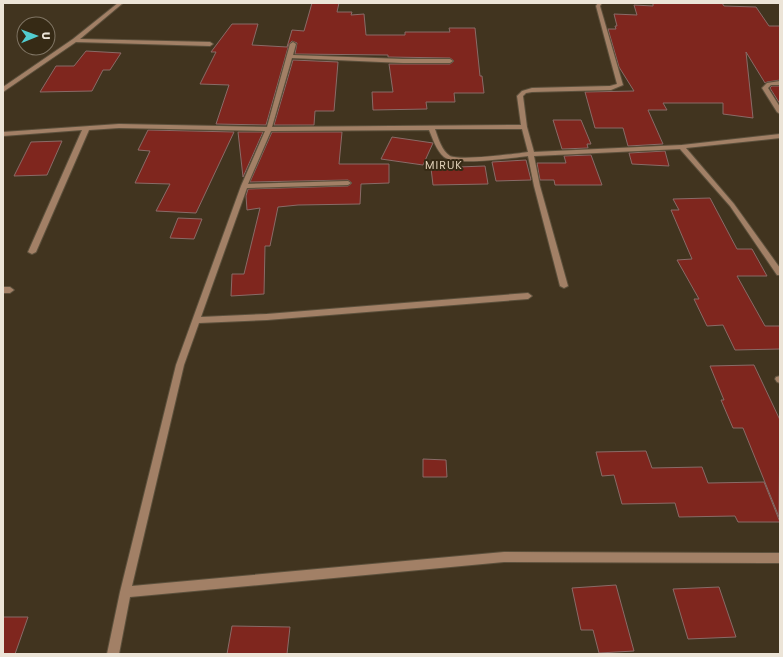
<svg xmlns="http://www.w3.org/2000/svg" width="783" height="657" font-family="Poppins,sans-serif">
  <rect width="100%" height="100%" fill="#41341f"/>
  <!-- building -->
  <g fill="#7f261e" stroke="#896b67">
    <path d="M312,3H339L337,12H352L351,15L364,14L366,35H405V32H450L449,28H475L480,76H482L484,93H454L455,102H426L427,109L373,110L372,92H393L389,64H450L454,61L450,58L388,57V55L295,54L297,43L292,41L289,44L266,125L216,124L229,85L200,84L216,52H211L232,24H258L252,45L287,47L292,30L304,31Z"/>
    <path d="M653,3H722L724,6L756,7L769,26H780V80L767,82L765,83L746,52L753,118L723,114V103H663L667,110H648L663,144L628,146L623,128H595L585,92L634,91L619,67L608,29H616L615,26H617L614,14L637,15L634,5L653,6Z"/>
    <path d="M86,51L121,53L110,70H103L92,91L40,92L56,66H74Z"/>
    <path d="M293,60L338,62L334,111H315L314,125H274Z"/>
    <path d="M772,86H780V104L770,88Z"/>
    <path d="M553,120H581L591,144H587L588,148L562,149Z"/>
    <path d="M148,130L234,132L196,213L156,211L170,184L135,183L150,151L138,150Z"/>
    <path d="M238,132H263L243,177Z"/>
    <path d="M272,132H342L339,164H389V183L361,184L360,204L298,205L278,207L270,246H265L264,294L231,296L232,274H244L260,208L247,210L246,196L248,189L348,186L352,183L348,180L250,182Z"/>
    <path d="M392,137L433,143L423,165L381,159Z"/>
    <path d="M62,141L47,175L14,176L31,142Z"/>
    <path d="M665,151L669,166L632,164L629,153Z"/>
    <path d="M591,155L602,185H555L554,180H540L537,163H566L564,156Z"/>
    <path d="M526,160L531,180L496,181L492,162Z"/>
    <path d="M485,166L488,184L433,185L431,168Z"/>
    <path d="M710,198L737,249H752L767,276H737L765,326H780V349L735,350L723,325L707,326L694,299H699L677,260L692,259L671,210H679L673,199Z"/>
    <path d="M178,218L202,219L194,239L170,238Z"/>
    <path d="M754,365L780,420L779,517L743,428H733L721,400H724L710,366Z"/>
    <path d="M646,451L652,468L702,467L708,483L764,482L780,522H738L735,516L679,517L675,503L622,504L614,475L602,476L596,452Z"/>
    <path d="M423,459L446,460L447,477H423Z"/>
    <path d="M616,585L634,651L599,653L593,630H581L572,588Z"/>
    <path d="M719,587L736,637L688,639L673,589Z"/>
    <path d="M3,617H28L15,654H3Z"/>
    <path d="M232,626L290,627L287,654H227Z"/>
  </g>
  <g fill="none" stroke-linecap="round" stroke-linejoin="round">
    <!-- street casing -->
    <g stroke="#5c503c" stroke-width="2">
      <g id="street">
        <path d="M118,3H123L80,39L210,42L213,44L210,46L76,42L3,92V87L73,39Z"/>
        <path d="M598,3H602L600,6L623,85L611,90L532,92L526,93L523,96L527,127L534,152L682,145L780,134V138L686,148L734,204L780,268V275H777L730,206L680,149L534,156L540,186L568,286L564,288L560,286L534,186L528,156C512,158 456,166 444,157C436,150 433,139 429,130L271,131L248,184L348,181L351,183L348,185L247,188L201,317L267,314L528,293L532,296L528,299L267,320L199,323L184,365L132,586L504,552L780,553V563L504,562L130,597L119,654H107L120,592L176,365L241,186L265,131L119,128L89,130L36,252L32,254L28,252L82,130L3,136V132L119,124L267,127L290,44L293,42L296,44L293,55L403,59H450L453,61L450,63H403L292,58L272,127L521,125L517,96L522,91L532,88L610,86L617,84L596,6ZM435,129H522L528,152C514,154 461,161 450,156C442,151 438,138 435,129Z"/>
        <path d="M780,81V85H771L768,88L780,107V114L777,112L762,88L767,83Z"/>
        <path d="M3,287H10L14,290L10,293H3Z"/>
        <path d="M780,376V383L777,382L775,379L776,377Z"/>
      </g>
    </g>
    <!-- street -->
    <use href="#street" fill="#a28066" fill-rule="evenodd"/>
  </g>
  <g text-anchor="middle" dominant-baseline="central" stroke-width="4" stroke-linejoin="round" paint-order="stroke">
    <!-- far-quarter labels -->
    <g font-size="11" letter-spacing="1" fill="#e0d0b7" stroke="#362a15">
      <text x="444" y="165">MIRUK</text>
    </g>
  </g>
  <!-- border -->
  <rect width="783" height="657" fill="none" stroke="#ece4d7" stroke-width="8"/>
  <!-- north arrow -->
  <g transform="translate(36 36) rotate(89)"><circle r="19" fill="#362a15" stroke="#7f7463"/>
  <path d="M0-3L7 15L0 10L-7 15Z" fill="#52cdd0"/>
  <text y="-6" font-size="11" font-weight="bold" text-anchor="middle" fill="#ece4d7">U</text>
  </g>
</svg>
